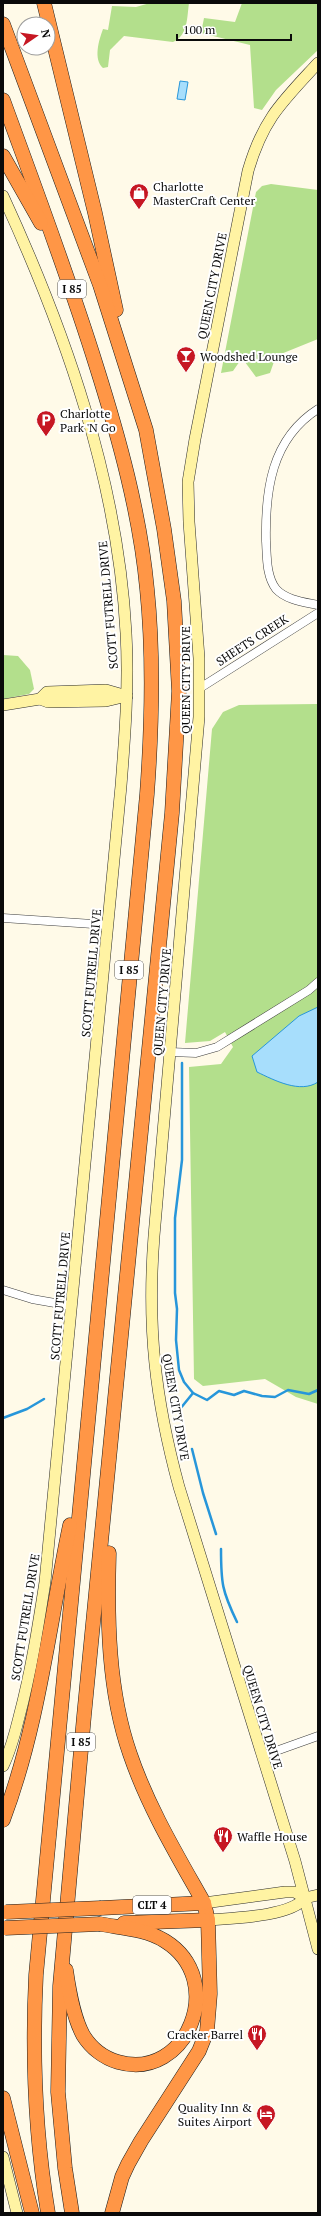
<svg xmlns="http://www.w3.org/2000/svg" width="321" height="2216" font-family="'PT Serif',serif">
  <rect width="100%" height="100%" fill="#fffae8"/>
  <!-- forest -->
  <g fill="#b3df8c">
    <path d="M150,3H189C187,17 188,36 173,42L124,36L110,50L108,67L103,68C93,59 99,40 103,29L108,30L112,6L136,7Z"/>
    <path d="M242,3H318V50L276,90L262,110L254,108L250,45L201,33L204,18L235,22Z"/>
    <path d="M271,184L318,190V339L276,356L270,373L256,377L242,358L233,371L221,373L256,192L262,186Z"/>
    <path d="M3,655L18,656L30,670L34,689L29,694L3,699Z"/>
    <path d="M318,704V1404L296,1397L265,1379L203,1386L194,1379L189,1067L221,1064L233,1047L225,1032L210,1041L185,1043L212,729L223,712L239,705Z"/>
  </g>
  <!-- water -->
  <g fill="#a7defc" stroke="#2796da">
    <path d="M180,81L188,82L185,100L177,99Z"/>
    <path d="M318,1007V1082C300,1094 274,1080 257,1072L252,1056L299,1016Z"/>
  </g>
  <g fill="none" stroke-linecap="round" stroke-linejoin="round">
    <!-- stream -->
    <g stroke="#2796da" stroke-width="2.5">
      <path d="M182,1063V1160L175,1218V1293L177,1309L176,1340L179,1370L184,1382L193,1393L207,1400L219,1391L234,1395L244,1391L262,1396L275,1397L288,1390L309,1394L318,1390"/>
      <path d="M180,1409L193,1393"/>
      <path d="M3,1418L27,1409L44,1399"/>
      <path d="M192,1449L203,1493L216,1534"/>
      <path d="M221,1549C221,1583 222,1591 237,1622"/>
    </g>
    <!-- street casing -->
    <g stroke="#3d3d3d" stroke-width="9">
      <g id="street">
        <path d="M318,409C271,439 265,491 266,541C267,556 266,576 276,589C286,600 304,602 318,605"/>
        <path d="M200,688L318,613"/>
        <path d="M3,918L108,925"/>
        <path d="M170,1052L196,1053L217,1047L309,990L318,982"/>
        <path d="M3,1290L32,1299L72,1306"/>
        <path d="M262,1756L318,1736"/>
      </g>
    </g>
    <!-- secondary casing -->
    <g stroke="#2c2c2c" stroke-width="12">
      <g id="secondary">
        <path d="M318,63C282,102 263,119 248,171L195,439L188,482L189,522L199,658V717L154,1236C147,1327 155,1399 179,1487L295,1861L318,1949"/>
        <path d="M3,196C66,333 118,481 126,633C129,684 125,735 121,786L45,1582C38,1627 31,1672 19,1717C15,1733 11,1750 3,1766"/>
        <path d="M106,690L127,696L106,701L48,702L40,699L47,692Z"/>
        <path d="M3,705L40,699"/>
        <path d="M204,1903L285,1892H295L305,1898"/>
        <path d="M208,1920C232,1918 290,1917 305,1898L318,1895"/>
        <path d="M3,2157L17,2213"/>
      </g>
    </g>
    <!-- highway casing -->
    <g stroke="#1b1b1b" stroke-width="15">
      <g id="highway">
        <path d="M44,3L95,213L116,310"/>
        <path d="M3,24L100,285L146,430L164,529L174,601L179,691L172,813L84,1716L60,1986L58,2092L65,2168L72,2213"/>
        <path d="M3,100C35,188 68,275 96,365C119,438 140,513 147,589C154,657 152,726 147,794L36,1975C32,2055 35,2134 48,2213"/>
        <path d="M3,156L41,223"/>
        <path d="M109,1553C107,1619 108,1691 130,1754C148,1807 177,1855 204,1903L208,1920L210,1994L207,2031L199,2051L141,2141L128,2164L122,2177L112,2213"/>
        <path d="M3,1820C39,1725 49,1624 70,1525"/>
        <path d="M101,1908L204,1903"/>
        <path d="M124,1923L208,1920"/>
        <path d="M66,1970C69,1991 73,2016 83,2035C91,2048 104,2058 118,2062C187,2082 228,1980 165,1941C146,1929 121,1928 100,1924"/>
        <path d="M3,2098L32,2213"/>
      </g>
    </g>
    <!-- street -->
    <use href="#street" stroke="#fff" stroke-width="8"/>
    <!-- secondary -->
    <use href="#secondary" stroke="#fff3a3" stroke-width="11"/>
    <!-- highway -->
    <use href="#highway" stroke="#ff9646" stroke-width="14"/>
    <!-- highway-bridge casing -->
    <g stroke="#1b1b1b" stroke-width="15" stroke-linecap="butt">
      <g id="highway-bridge">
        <path d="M6,1912L101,1908"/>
        <path d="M5,1928L100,1924"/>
      </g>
    </g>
    <!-- highway-bridge -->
    <use href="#highway-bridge" stroke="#ff9646" stroke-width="14"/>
  </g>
  <!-- icons -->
  <defs>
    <g id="shop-pin" transform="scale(1)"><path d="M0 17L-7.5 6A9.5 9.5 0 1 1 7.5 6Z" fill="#c61723" stroke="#fff"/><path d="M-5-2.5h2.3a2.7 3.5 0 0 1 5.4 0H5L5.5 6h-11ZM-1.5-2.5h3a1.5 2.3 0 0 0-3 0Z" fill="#fff"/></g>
    <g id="bar-pin" transform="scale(1)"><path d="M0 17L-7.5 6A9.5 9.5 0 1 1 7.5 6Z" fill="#c61723" stroke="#fff"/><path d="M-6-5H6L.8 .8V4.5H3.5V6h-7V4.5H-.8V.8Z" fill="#fff"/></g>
    <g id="parking-pin" transform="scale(1)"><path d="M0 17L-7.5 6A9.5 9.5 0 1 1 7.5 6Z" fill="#c61723" stroke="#fff"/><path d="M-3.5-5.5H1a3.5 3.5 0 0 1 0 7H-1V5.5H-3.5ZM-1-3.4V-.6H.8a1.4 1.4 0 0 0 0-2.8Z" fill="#fff"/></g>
    <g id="restaurant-pin" transform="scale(1)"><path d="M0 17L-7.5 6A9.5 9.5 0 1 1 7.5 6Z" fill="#c61723" stroke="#fff"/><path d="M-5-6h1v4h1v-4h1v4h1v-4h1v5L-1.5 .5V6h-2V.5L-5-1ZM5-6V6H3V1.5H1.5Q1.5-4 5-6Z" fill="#fff"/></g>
    <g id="hotel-pin" transform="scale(1)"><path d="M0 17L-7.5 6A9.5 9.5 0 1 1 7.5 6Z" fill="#c61723" stroke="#fff"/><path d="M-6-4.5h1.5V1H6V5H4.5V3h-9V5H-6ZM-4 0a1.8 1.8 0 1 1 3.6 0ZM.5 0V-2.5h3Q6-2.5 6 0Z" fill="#fff"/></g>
  </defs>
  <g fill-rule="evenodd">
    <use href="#shop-pin" x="139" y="193"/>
    <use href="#bar-pin" x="186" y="356"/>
    <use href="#parking-pin" x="46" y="420"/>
    <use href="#restaurant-pin" x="223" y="1836"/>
    <use href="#restaurant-pin" x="257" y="2034"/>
    <use href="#hotel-pin" x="266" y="2114"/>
  </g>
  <g text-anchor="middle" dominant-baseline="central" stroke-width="4" stroke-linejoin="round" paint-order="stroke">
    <!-- shield labels -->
    <g fill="#fff" stroke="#545454" stroke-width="1">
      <rect x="58" y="280" width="28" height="18" rx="3"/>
      <rect x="115" y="961" width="28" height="18" rx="3"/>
      <rect x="67" y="1733" width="28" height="18" rx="3"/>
      <rect x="133" y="1896" width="38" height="18" rx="3"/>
    </g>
    <g font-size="11" font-weight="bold" fill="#0a0a0a">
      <text x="72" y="289">I 85</text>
      <text x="129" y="970">I 85</text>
      <text x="81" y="1742">I 85</text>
      <text x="152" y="1905">CLT 4</text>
    </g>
    <!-- poi labels -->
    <g font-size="12" fill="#0a0a0a" stroke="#fff" text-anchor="start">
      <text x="153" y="186">Charlotte<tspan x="153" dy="14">MasterCraft Center</tspan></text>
      <text x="200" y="356">Woodshed Lounge</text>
      <text x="60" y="413">Charlotte<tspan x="60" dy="14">Park 'N Go</tspan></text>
      <text x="237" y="1836">Waffle House</text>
      <text x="243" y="2034" text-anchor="end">Cracker Barrel</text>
      <text x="252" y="2107" text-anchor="end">Quality Inn &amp;<tspan x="252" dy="14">Suites Airport</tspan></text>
    </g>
    <!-- street labels -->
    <g font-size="12" fill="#0a0a0a" stroke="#fff">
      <text transform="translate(212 286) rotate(-79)">QUEEN CITY DRIVE</text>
      <text transform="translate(108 605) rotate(-95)">SCOTT FUTRELL DRIVE</text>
      <text transform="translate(252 640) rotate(-33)">SHEETS CREEK</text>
      <text transform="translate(185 680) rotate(-90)">QUEEN CITY DRIVE</text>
      <text transform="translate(91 973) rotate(-85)">SCOTT FUTRELL DRIVE</text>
      <text transform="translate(162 1002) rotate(-85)">QUEEN CITY DRIVE</text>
      <text transform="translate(60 1296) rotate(-85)">SCOTT FUTRELL DRIVE</text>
      <text transform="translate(176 1407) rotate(80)">QUEEN CITY DRIVE</text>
      <text transform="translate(25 1617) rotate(-81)">SCOTT FUTRELL DRIVE</text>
      <text transform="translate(263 1717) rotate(73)">QUEEN CITY DRIVE</text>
    </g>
  </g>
  <!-- border -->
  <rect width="321" height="2216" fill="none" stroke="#0a0a0a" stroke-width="8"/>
  <!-- north arrow -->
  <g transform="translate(36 36) rotate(77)"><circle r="19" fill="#ffffff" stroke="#9d9d9d"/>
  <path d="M0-3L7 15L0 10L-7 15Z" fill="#c61723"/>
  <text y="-6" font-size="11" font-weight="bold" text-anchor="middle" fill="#0a0a0a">N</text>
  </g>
  <!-- scale -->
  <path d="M177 34v6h114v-6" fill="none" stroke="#0a0a0a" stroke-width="2"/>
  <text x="183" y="34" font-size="12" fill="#0a0a0a" stroke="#ffffff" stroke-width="3" paint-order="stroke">100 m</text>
</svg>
